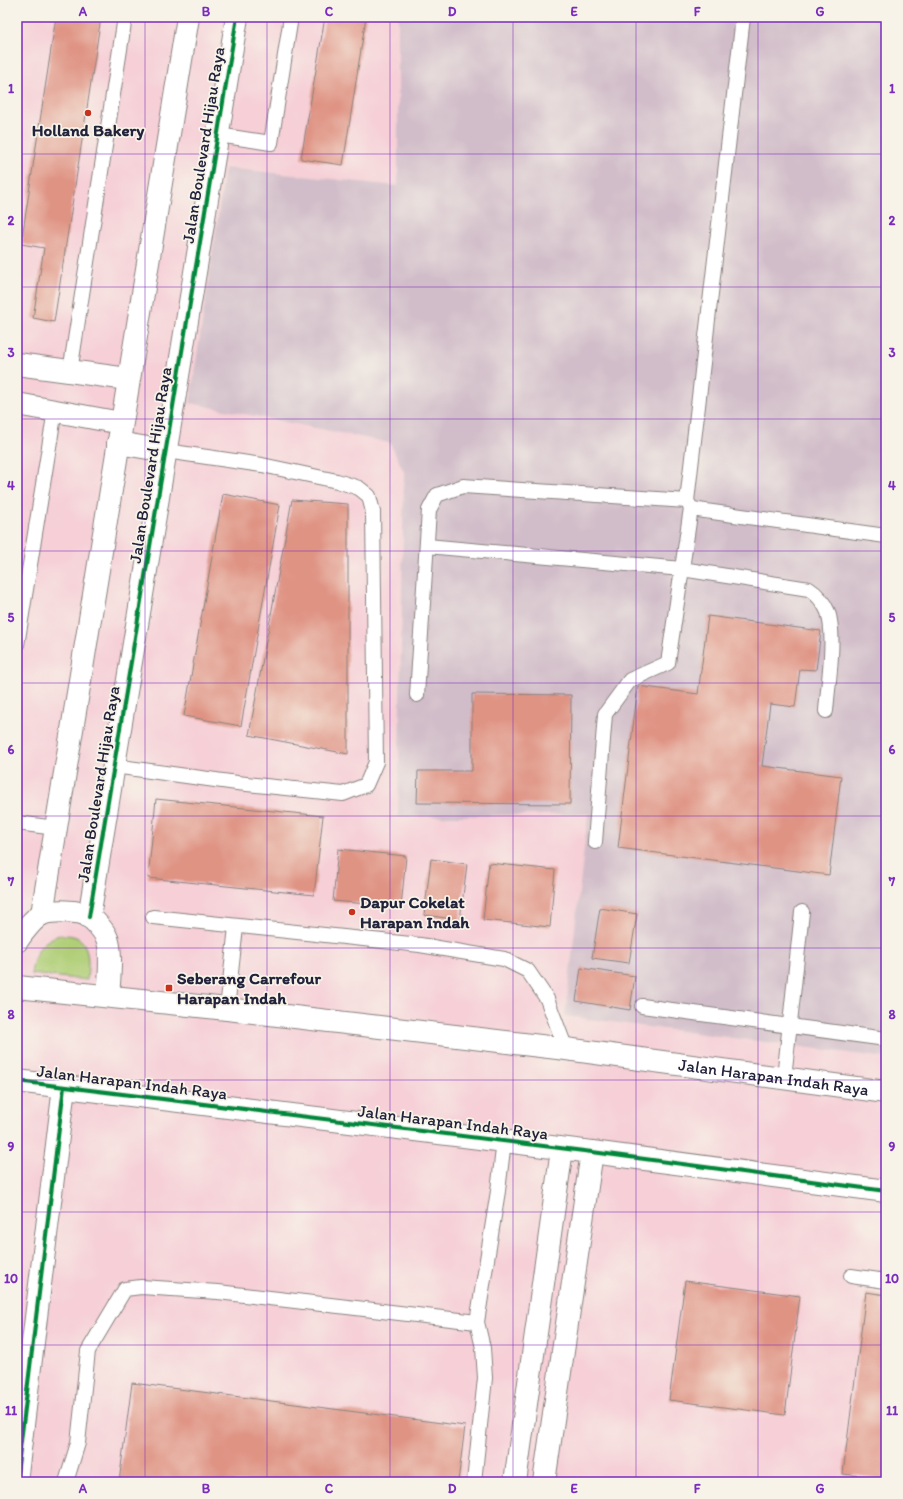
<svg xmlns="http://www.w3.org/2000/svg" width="903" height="1499" font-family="Itim,sans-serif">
  <rect width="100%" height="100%" fill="#f7f3e8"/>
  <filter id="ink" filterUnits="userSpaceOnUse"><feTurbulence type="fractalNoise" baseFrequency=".025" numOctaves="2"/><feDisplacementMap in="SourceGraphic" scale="8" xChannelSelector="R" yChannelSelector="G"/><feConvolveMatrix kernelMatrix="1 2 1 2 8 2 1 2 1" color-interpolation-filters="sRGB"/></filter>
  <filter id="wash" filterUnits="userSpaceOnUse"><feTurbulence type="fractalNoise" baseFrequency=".012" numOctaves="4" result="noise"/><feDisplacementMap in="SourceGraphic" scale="16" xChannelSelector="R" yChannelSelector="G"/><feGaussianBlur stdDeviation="0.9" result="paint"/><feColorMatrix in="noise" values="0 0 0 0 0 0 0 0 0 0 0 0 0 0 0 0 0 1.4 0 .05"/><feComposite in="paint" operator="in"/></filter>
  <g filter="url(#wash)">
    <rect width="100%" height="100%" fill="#f1e1c4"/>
    <!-- built -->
    <path fill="#f6cfd7" d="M17,17H398V186L225,168L190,403L390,442L404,472L398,817L588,814L565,1016L886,1058V1482H17Z"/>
    <!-- industrial -->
    <path fill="#d1bdc9" d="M398,17H886V1058L565,1016L588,814L398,817L404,472L390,443L190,403L225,168L398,186Z"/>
    <!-- green -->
    <path fill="#aece75" stroke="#687858" d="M60,935C66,935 73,935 78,938C91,946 88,968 87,980L31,974C34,955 39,941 60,935Z"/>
    <g id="blocks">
      <!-- building -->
      <g fill="#df9383">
        <path d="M17,17H21L18,44H17Z"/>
        <path d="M56,17H101L54,322L33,318L44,248L21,244Z"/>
        <path d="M325,17H366L343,165L301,159Z"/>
        <path d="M223,494L280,505L241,726L184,716Z"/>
        <path d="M292,500L348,504V754L249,735Z"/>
        <path d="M708,616L821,631L816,670L800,669L795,707L770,704L762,766L841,776L829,875L618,848L638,686L698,694Z"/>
        <path d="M472,694L571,695L570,804L417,803L418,771H472Z"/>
        <path d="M156,799L323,816L314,895L148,878Z"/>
        <path d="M338,849L406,856L401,907L333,901Z"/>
        <path d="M431,859L467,864L460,920L424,915Z"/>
        <path d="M489,863L555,870L550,927L483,920Z"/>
        <path d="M600,908L637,914L629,963L592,958Z"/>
        <path d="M581,968L635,976L630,1010L576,1001Z"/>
        <path d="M685,1281L800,1296L785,1415L669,1400Z"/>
        <path d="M866,1292L886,1295V1479L843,1474Z"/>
        <path d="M132,1383L465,1426L458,1482H119Z"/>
      </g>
    </g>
  </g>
  <g filter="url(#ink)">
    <use href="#blocks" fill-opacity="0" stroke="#8a8280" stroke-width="1"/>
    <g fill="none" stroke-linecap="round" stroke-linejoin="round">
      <!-- service casing -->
      <g stroke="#8a8280" stroke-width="16">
        <g id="service">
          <path d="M743,17L687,501L691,508L698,510L886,536"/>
          <path d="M218,135L271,143L291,17"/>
          <path d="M70,372L125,17"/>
          <path d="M427,546L682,569L809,589C817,594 824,603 828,612C836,637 828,684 826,711"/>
          <path d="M17,645L55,410"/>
          <path d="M417,695L429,510L437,495L463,486L687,501"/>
          <path d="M114,766L237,783L343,794L366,785L376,762L373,512L369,496L359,488L337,481L262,465L166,451"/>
          <path d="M17,823L56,828"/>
          <path d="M595,842L605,714L630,680L668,663L691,508"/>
          <path d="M153,917L420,945L504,959L528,971L547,999L566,1049"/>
          <path d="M642,1006L886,1039"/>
          <path d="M227,1009L236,927"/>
          <path d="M784,1078L802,912"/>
          <path d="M851,1276L886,1281"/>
          <path d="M66,1482L78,1443L88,1351L125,1289L141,1287L218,1292L477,1322"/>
          <path d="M474,1482L485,1378L483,1348L477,1322L498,1191L504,1141"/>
        </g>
      </g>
      <!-- minor casing -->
      <g stroke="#8a8280" stroke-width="24">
        <g id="minor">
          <path d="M17,364L128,379"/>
          <path d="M17,404L121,423"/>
          <path d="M17,1474L64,1087"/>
          <path d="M515,1482L562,1149"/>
          <path d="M544,1482L592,1152"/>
        </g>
      </g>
      <!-- tertiary casing -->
      <g stroke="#8a8280" stroke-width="24">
        <g id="tertiary">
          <path d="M118,443L166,451"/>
          <path d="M42,914L188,17"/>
          <path d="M89,917L237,17"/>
          <path d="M17,941C22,933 34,918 42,914C52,910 81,910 90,917C95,921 103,930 106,936C113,949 109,982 108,996"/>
          <path id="s1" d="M17,987L227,1009L566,1049L886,1092"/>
          <path d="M17,1081L592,1152L886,1191"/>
        </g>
      </g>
      <!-- service -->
      <use href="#service" stroke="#fff" stroke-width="14"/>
      <!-- minor -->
      <use href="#minor" stroke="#fff" stroke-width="22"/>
      <!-- tertiary -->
      <use href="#tertiary" stroke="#fff" stroke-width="22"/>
      <!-- cycleway casing -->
      <g stroke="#f7f3e8" stroke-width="6">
        <g id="cycleway">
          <path d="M89,917L237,17"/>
          <path d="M17,1081L592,1152L886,1191"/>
          <path d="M17,1474L64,1087"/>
        </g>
      </g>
      <!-- cycleway -->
      <use href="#cycleway" stroke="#00873e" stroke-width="4"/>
    </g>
  </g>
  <!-- grid -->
  <path fill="none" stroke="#7b2cbf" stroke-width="1" stroke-opacity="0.55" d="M145,17V1482M267,17V1482M390,17V1482M513,17V1482M636,17V1482M758,17V1482M17,154H886M17,287H886M17,419H886M17,551H886M17,683H886M17,816H886M17,948H886M17,1080H886M17,1212H886M17,1345H886"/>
  <!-- markers -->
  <g fill="#c8321e" stroke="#f7f3e8" stroke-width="1.5">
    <circle cx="88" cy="113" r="4"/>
    <circle cx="352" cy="912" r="4"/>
    <rect x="165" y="984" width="8" height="8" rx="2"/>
  </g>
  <g text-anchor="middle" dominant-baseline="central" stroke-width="3.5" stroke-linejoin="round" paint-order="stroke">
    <!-- poi labels -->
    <g font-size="17" font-weight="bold" fill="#22223b" stroke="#f7f3e8" text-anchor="start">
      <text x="88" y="130" text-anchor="middle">Holland Bakery</text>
      <text x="360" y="902">Dapur Cokelat<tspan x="360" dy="20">Harapan Indah</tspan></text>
      <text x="177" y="978">Seberang Carrefour<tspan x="177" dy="20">Harapan Indah</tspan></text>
    </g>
    <!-- street labels -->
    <g font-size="17" fill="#22223b" stroke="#f7f3e8">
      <text transform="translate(203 145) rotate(-81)">Jalan Boulevard Hijau Raya</text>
      <text transform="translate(150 465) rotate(-81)">Jalan Boulevard Hijau Raya</text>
      <text transform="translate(98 784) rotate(-81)">Jalan Boulevard Hijau Raya</text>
      <text stroke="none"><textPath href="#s1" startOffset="762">Jalan Harapan Indah Raya</textPath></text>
      <text transform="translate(132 1082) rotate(7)">Jalan Harapan Indah Raya</text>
      <text transform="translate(453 1122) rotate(7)">Jalan Harapan Indah Raya</text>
    </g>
  </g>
  <!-- margin -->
  <rect width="903" height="1499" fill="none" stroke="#f7f3e8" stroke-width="44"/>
  <rect x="22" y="22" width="859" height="1455" fill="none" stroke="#7b2cbf" stroke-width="1.5"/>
  <g font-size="13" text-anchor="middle" font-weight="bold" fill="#7b2cbf">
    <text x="83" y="16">A</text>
    <text x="206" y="16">B</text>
    <text x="329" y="16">C</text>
    <text x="452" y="16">D</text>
    <text x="574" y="16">E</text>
    <text x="697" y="16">F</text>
    <text x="820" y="16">G</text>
    <text x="11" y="93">1</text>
    <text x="892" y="93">1</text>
    <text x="11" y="225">2</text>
    <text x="892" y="225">2</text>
    <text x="11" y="357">3</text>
    <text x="892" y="357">3</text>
    <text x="11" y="490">4</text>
    <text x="892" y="490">4</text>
    <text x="11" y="622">5</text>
    <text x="892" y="622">5</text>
    <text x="11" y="754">6</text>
    <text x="892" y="754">6</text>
    <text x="11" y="886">7</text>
    <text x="892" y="886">7</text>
    <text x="11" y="1019">8</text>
    <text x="892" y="1019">8</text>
    <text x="11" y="1151">9</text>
    <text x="892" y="1151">9</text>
    <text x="11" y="1283">10</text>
    <text x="892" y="1283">10</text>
    <text x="11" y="1415">11</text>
    <text x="892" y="1415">11</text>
    <text x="83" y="1493">A</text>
    <text x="206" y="1493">B</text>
    <text x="329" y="1493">C</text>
    <text x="452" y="1493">D</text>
    <text x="574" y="1493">E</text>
    <text x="697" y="1493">F</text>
    <text x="820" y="1493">G</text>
  </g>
</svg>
